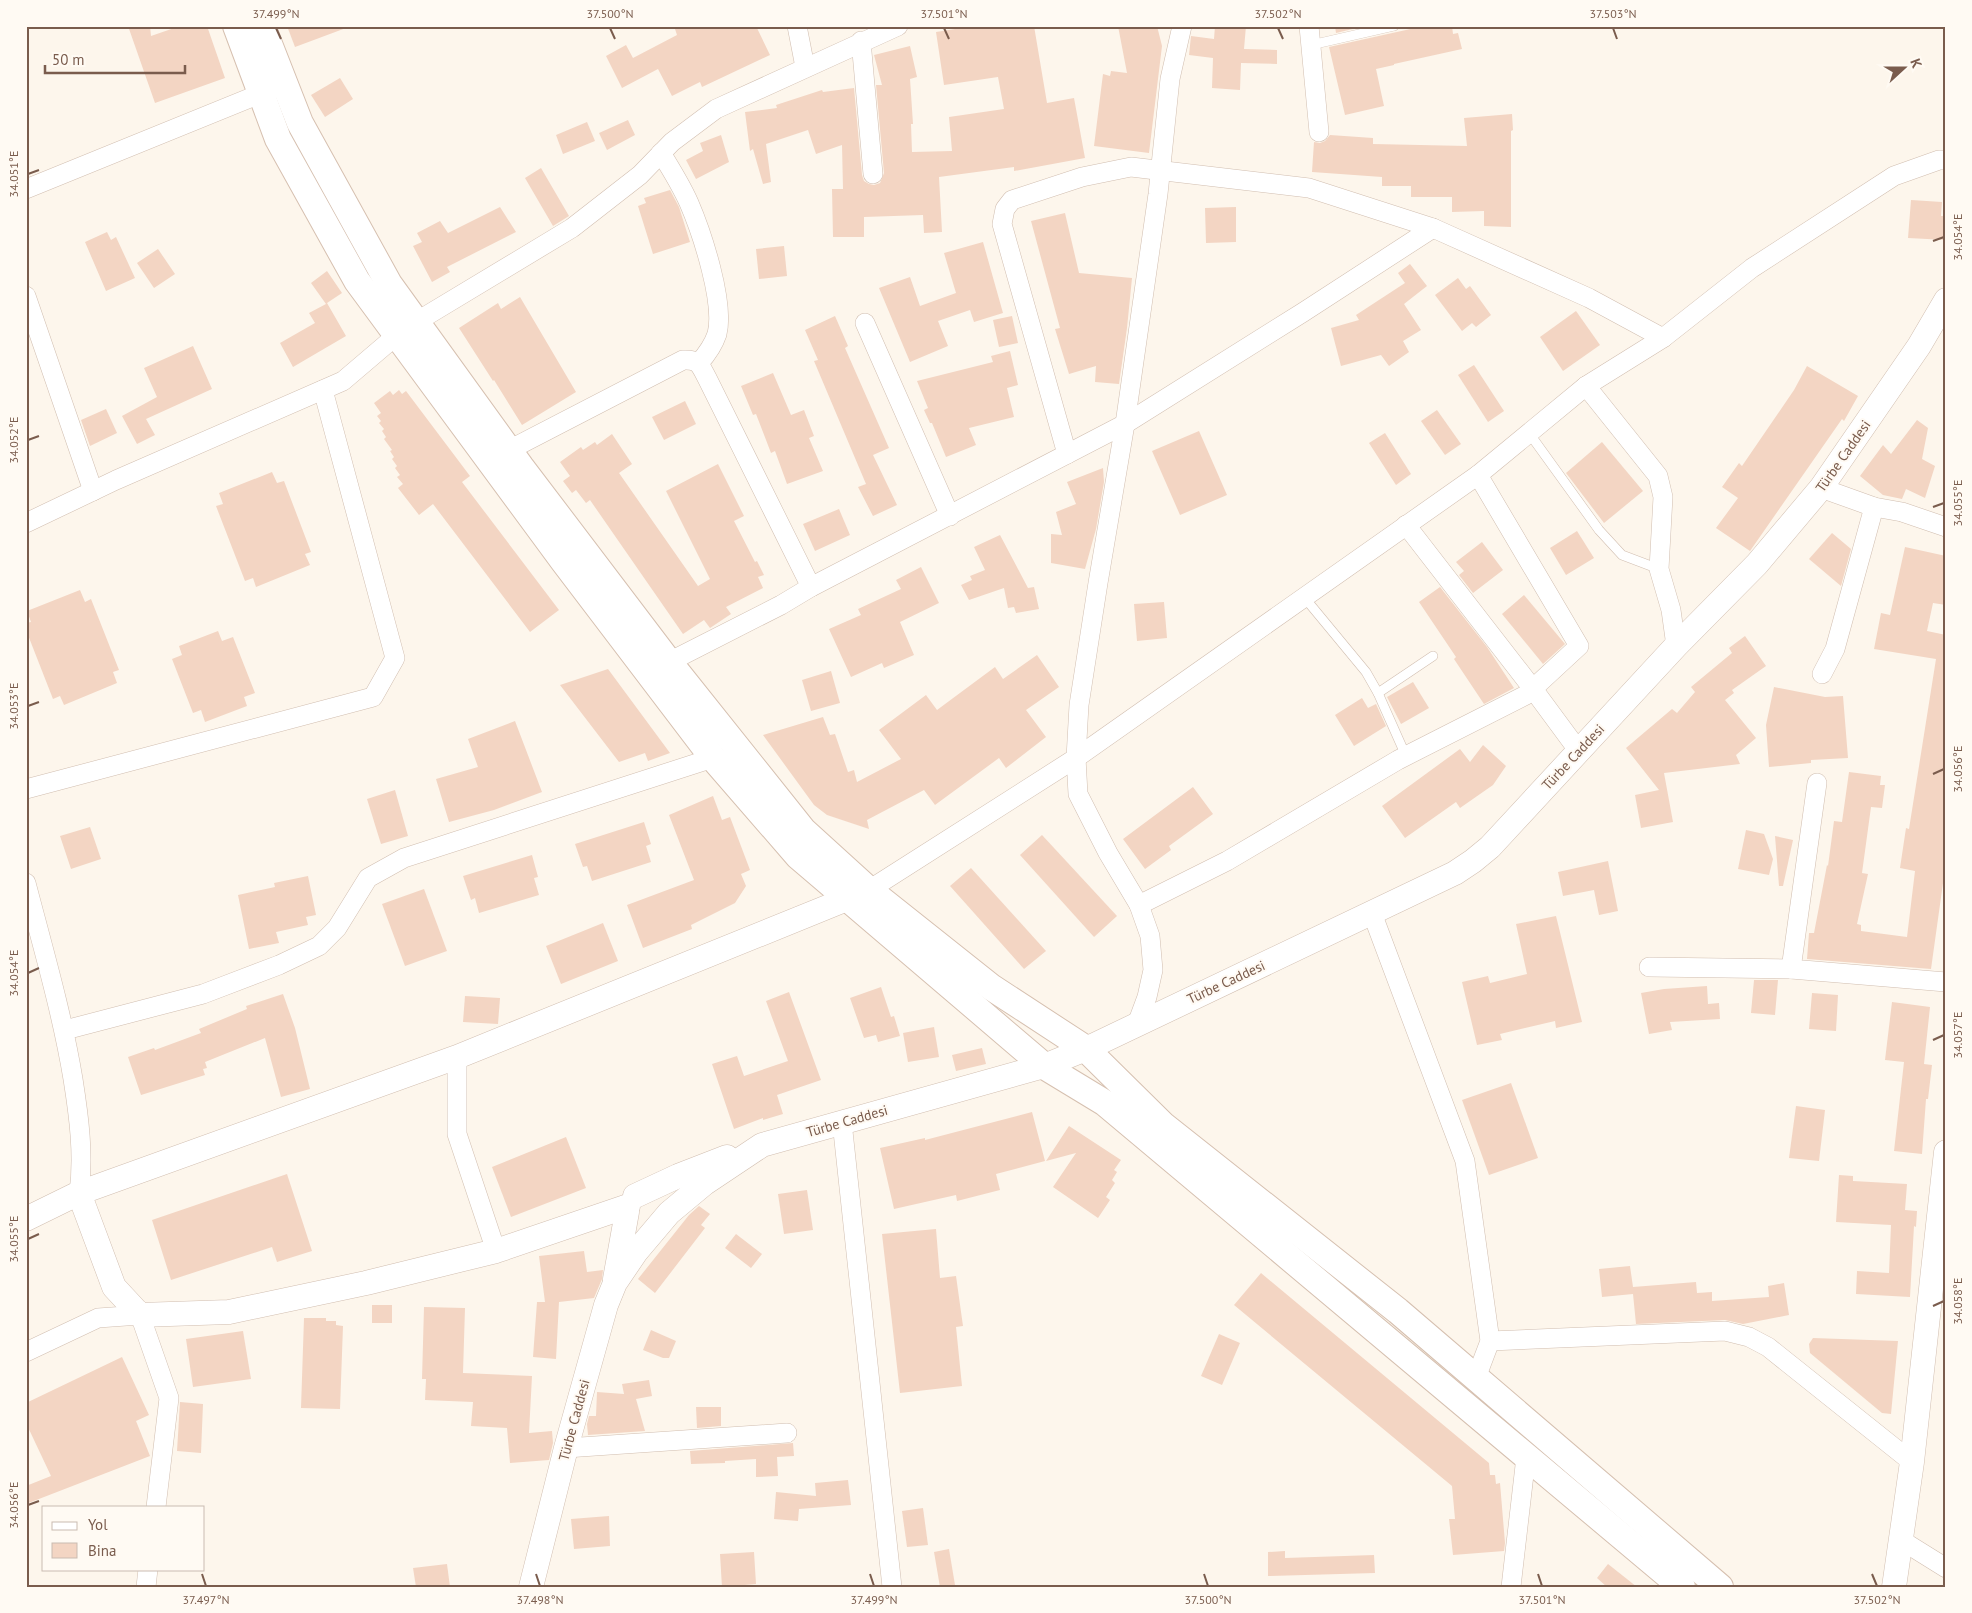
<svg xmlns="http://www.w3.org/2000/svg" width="1972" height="1613" font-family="'PT Sans',sans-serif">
  <rect width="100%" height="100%" fill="#fdf6ec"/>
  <!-- building -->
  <g fill="#f3d5c3">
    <path d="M128,26H150L151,36L180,26H207L225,78L155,103Z"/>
    <path d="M287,26H346V28L295,47Z"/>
    <path d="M674,26H756L770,55L702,87L700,82L672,96L658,69L622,88L606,56L626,45L633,58L677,35Z"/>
    <path d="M974,26H1034L1047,103L1074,98L1085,158L1014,171V167L939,177L942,232L924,233L923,215L864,217V237H833L832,189H843L842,145L816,154L808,130L766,144L771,182L763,184L753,149L750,151L745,112L777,108L776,105L822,90L823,92L854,88L862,175L864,181L869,184L874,185L880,183L884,173L876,85H882L874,55L910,46L917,77L910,79L913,124H911L912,152L952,151L949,117L1004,109L998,77L944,85L936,32Z"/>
    <path d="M1118,26H1157L1162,46L1149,153L1094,146L1103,74L1110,76L1111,71L1127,73Z"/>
    <path d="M1215,26H1246L1244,49L1277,50V64L1241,63L1240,90L1212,88L1213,58L1189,55L1191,36L1214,39Z"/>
    <path d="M1335,26H1365L1336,33Z"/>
    <path d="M1424,26H1452L1453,34L1458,33L1462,49L1394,64V65L1376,69L1384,106L1345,115L1329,47Z"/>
    <path d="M340,78L353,99L325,117L311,95Z"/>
    <path d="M1512,114L1513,130L1511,131V227L1484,226V211L1452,212V197H1411V186H1382V177L1312,172L1314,142L1320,143L1325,141L1330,135L1373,138V144L1467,146L1464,118Z"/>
    <path d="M628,120L635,135L607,150L599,133Z"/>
    <path d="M587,122L595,141L563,154L556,135Z"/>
    <path d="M721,135L729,162L696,179L686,160L703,151L700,143Z"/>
    <path d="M541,168L569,216L553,226L525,178Z"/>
    <path d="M670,190L679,207L690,242L653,254L638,206L646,203L644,198Z"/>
    <path d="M1911,200L1942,202L1941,216H1946V240L1908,238Z"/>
    <path d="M500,207L516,232L447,267L450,272L432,282L413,246L422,242L417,233L440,221L448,233Z"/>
    <path d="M1236,207V242L1206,243L1205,208Z"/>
    <path d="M1065,213L1079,273L1132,278L1127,328L1119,384L1095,382L1096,366L1069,374L1055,329L1060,328L1031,221Z"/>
    <path d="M107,232L111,240L116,237L135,278L106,291L85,242Z"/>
    <path d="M983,242L1003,313L974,322L970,310L938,321L948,346L910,362L879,288L910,277L920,306L956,293L944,253Z"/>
    <path d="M784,246L787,276L759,279L756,249Z"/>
    <path d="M158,249L175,274L154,288L137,263Z"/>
    <path d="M1410,264L1427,286L1404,304L1421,330L1403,341L1409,352L1389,366L1381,355L1341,366L1331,328L1359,320L1356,315L1405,283L1398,273Z"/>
    <path d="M327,271L342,293L327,303L346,336L293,367L280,343L315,323L309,313L326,304L311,283Z"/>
    <path d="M1458,278L1466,289L1470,286L1491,315L1476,327L1472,323L1462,331L1435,295Z"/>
    <path d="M520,297L576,392L522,425L494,380L493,381L459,328L498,303L501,309Z"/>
    <path d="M1576,311L1600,345L1563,371L1540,337Z"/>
    <path d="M835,316L848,346L845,348L889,448L873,455L897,505L873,516L858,487L866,484L814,361L818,360L805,330Z"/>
    <path d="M1012,316L1018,343L999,347L993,320Z"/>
    <path d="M193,346L212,389L146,419L155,435L137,444L122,416L157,397L144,368Z"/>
    <path d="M1010,351L1018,385L1007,388L1014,417L969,428L976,445L946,457L932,423H930L924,410L928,408L917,381L993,362L991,356Z"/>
    <path d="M1474,365L1504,411L1488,422L1458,375Z"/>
    <path d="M1807,366L1858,396L1844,421L1842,419L1750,551L1716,528L1738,498L1722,487L1739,463L1742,466L1794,390Z"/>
    <path d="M773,373L791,415L804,410L814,436L809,438L823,471L787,484L775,451L771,453L756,414L753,415L741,386Z"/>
    <path d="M399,390L402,394L406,391L470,476L462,482L559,610L530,632L433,504L419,515L398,488L403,484L397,477L400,475L395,468L397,466L392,459L394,457L390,451L392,450L384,439L386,437L382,431L384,429L379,423L381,421L377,416L381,413L374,403L390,391L393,395Z"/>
    <path d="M685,401L696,424L664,440L652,417Z"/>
    <path d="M106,409L117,433L90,446L81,420Z"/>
    <path d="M1437,410L1461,444L1445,455L1421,421Z"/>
    <path d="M1917,420L1928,428L1922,459L1935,466L1925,498L1906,489L1902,499L1883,495L1860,476L1883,445L1891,454Z"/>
    <path d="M1199,431L1227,495L1180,515L1152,451Z"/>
    <path d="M1385,433L1411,474L1396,485L1369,443Z"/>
    <path d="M612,434L632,464L619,473L698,586L710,579L666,491L718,464L744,516L734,521L755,562L757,561L764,575L758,577L763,588L726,607L731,614L710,628L704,620L683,634L590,500L586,503L576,490L572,493L563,481L570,476L560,462L581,447L583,450L595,442L597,445Z"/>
    <path d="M1602,442L1643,491L1604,523L1566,473Z"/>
    <path d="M1103,468L1104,482L1096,529L1085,569L1051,563V534L1062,535L1056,512L1076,504L1067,482Z"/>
    <path d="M272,472L277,483L284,481L311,552L305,554L310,565L256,587L253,578L245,581L216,506L223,504L219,493Z"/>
    <path d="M839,509L850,535L815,551L803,524Z"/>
    <path d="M1577,531L1594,558L1566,575L1550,548Z"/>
    <path d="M1832,533L1851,549L1841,586L1809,559Z"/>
    <path d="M1000,535L1028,588L1034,587L1039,609L1016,613L1014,607L1008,608L1004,588L969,600L961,585L972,580L970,576L985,570L974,547Z"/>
    <path d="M1482,542L1503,570L1473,593L1459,575L1464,571L1456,562Z"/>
    <path d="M1905,547L1946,556V605L1933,603L1927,631L1946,635V876H1944L1931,969L1807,959L1809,933H1814L1827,865L1828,866L1834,821L1842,822L1849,772L1881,776L1880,785H1885L1882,808L1871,807L1862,873L1868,874L1857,924L1861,925V931L1907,937L1915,871L1900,868L1906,828L1909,829L1936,659L1874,649L1881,613L1890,615Z"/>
    <path d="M921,567L939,603L900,622L914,655L884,668L882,663L851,677L829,629L861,615L858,609L901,589L896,580Z"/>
    <path d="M1440,587L1487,647L1514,688L1484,704L1454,659L1456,657L1419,602Z"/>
    <path d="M80,590L85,602L91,599L119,670L113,672L117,683L64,705L60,696L53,699L26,630V623L31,622L27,611Z"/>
    <path d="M1524,595L1565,644L1543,664L1502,614Z"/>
    <path d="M1164,602L1167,638L1137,641L1134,604Z"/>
    <path d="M218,631L222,641L233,637L255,693L244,697L247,706L205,722L201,710L193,713L172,659L182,655L179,646Z"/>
    <path d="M1745,636L1766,666L1732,690L1734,693L1725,700L1756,738L1736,755L1740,764L1664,773L1673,822L1641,828L1635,795L1659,790L1626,748L1672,709L1677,713L1695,692L1691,687L1732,653L1729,648Z"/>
    <path d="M1037,655L1059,687L1026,710L1046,737L1006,768L999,758L935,805L924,790L867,820L869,829L827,815L814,805L763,735L823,717L830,735L835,734L848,772L854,770L857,782L901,759L879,730L926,695L937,710L995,667L1003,679Z"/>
    <path d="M608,669L670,753L648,761L645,753L619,762L560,685Z"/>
    <path d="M831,671L840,703L811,711L802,680Z"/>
    <path d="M1413,682L1429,708L1401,724L1387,697Z"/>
    <path d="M1774,687L1825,697L1843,696L1848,758L1811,760V763L1769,767L1766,725Z"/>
    <path d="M1362,698L1368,708L1376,704L1386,726L1354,746L1335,715Z"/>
    <path d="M515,721L542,792L494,810L449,822L436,779L478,767L468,739Z"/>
    <path d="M1483,745L1506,766L1493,785L1460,808L1456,802L1405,838L1382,806L1460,749L1470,762Z"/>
    <path d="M1193,787L1213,814L1169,846L1171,850L1145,869L1123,839Z"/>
    <path d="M395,790L408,836L381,844L367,799Z"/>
    <path d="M713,796L722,820L730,817L750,870L741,874L746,886L735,903L691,925L692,929L643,948L627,905L694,880L669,815Z"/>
    <path d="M644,822L651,844L646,846L651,862L592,881L587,866L583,867L575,844Z"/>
    <path d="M90,827L101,859L71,869L60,836Z"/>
    <path d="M1746,830L1764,834L1773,859L1769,875L1738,869Z"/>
    <path d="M1042,835L1117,916L1094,937L1020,855Z"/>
    <path d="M1775,836L1793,840L1783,886H1779Z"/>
    <path d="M532,855L538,877L534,878L539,895L479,913L475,898L471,900L463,876Z"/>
    <path d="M1608,861L1618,911L1599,915L1594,890L1563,896L1558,872Z"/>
    <path d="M971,868L1046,951L1024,969L950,886Z"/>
    <path d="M308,876L316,915L306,917L308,925L276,932L279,943L249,949L238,895L275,887L274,883Z"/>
    <path d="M424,889L447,951L405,966L382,904Z"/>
    <path d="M1556,916L1582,1022L1556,1028L1555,1021L1500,1034L1502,1040L1477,1045L1462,982L1488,976L1490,983L1527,974L1516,924Z"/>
    <path d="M603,923L618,961L561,984L546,946Z"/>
    <path d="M1754,980H1778L1775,1015L1751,1013Z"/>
    <path d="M1707,986L1708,1004L1719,1003L1720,1019L1670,1022L1672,1030L1649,1034L1641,993L1664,989Z"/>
    <path d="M881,987L891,1017L894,1016L900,1036L878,1042L876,1035L864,1038L850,998Z"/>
    <path d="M789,992L821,1080L777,1095L783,1114L763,1120V1118L734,1129L712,1064L737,1056L744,1076L788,1061L766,1001Z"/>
    <path d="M1812,993L1838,995L1836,1031L1809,1029Z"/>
    <path d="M283,994L295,1028L310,1089L281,1097L265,1038L205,1062L207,1068L203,1069L205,1075L141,1095L128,1057L154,1048L155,1050L201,1033L199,1029L247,1009L246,1006Z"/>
    <path d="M465,996L500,998L498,1024L463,1022Z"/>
    <path d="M1892,1002L1930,1007L1924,1064L1932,1065L1928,1099H1926L1922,1154L1894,1151L1904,1062L1885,1060Z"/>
    <path d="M934,1027L939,1057L908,1062L903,1033Z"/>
    <path d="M982,1048L986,1064L956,1071L952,1055Z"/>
    <path d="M1511,1083L1538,1158L1489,1175L1462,1100Z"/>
    <path d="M1796,1106L1825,1110L1819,1161L1789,1158Z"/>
    <path d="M1032,1112L1045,1161L996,1174L1000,1190L957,1201L956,1195L894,1209L880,1148L925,1138V1140Z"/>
    <path d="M1069,1126L1121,1160L1114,1170L1117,1172L1112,1180L1115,1183L1106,1197L1110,1200L1098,1218L1053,1187L1076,1153L1046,1161Z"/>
    <path d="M566,1137L586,1188L511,1217L492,1167Z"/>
    <path d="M287,1174L312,1251L277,1262L272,1247L171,1280L152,1220Z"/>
    <path d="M1839,1175L1853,1176V1181L1907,1184L1905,1210L1917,1211L1916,1227L1914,1226L1910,1297L1856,1294L1857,1271L1889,1273L1891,1225L1836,1222Z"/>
    <path d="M807,1190L813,1230L784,1234L778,1194Z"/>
    <path d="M699,1206L710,1214L701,1225L705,1228L655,1293L638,1279L689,1215Z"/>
    <path d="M936,1229L940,1278L956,1276L963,1326L956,1327L962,1386L900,1393L882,1234Z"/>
    <path d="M736,1234L762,1254L751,1268L725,1248Z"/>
    <path d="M584,1251L587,1272L603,1270L602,1279L594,1298L559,1302L556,1359L533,1357L537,1302H545L539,1256Z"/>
    <path d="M1630,1266L1633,1287L1696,1282L1697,1293L1712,1292V1301L1769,1297L1768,1286L1784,1283L1789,1315L1743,1324L1725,1320L1636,1324L1633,1294L1602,1297L1599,1269Z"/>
    <path d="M1261,1273L1489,1463L1490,1475H1495L1496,1484L1500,1483L1505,1543L1504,1551L1453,1555L1449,1519H1455L1452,1486L1234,1305Z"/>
    <rect x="372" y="1305" width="20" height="18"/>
    <path d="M424,1307L465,1308L463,1373L532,1376L529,1433L552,1431L553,1443L549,1460L510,1463L507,1428L471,1426L473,1402L425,1400L426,1379H422Z"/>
    <path d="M304,1318H326V1321H336V1325L343,1326L340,1409L301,1408Z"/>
    <path d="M651,1330L676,1341L669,1358H663L643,1350Z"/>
    <path d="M243,1331L251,1379L193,1387L186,1339Z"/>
    <path d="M1219,1334L1240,1343L1222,1385L1201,1376Z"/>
    <path d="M1813,1338L1898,1341L1891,1414L1882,1413L1810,1353L1809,1344Z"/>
    <path d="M122,1357L149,1415L136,1421L150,1456L26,1504V1486L51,1476L26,1423V1403Z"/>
    <path d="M649,1380L652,1396L636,1399L645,1431L588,1435L587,1424L589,1416H596L597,1392L624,1394L622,1384Z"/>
    <path d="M180,1402L203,1404L201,1453L177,1451Z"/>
    <path d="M696,1407H721V1426L697,1428Z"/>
    <path d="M793,1443L794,1456L777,1457L778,1476L756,1477V1459L725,1461V1463L691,1464L690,1451Z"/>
    <path d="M848,1480L851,1505L799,1509L798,1521L774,1519L776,1492L816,1496L815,1483Z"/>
    <path d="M923,1508L928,1545L907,1547L902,1511Z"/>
    <path d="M609,1516L610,1546L574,1549L571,1519Z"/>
    <path d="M949,1549L955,1585L940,1587L934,1552Z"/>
    <path d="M1285,1551V1558L1374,1555L1375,1573L1268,1576V1552Z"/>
    <path d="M754,1552L756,1584L722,1587L720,1554Z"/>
    <path d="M447,1564L450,1587H416L413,1568Z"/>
    <path d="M1608,1564L1637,1587H1607L1597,1578Z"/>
  </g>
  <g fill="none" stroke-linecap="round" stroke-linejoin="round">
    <!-- service casing -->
    <g stroke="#d1beb0" stroke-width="10">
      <g id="service">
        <path d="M1311,45L1394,26"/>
        <path d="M1529,433L1599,530L1622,555L1659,569"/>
        <path d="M1304,597L1366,672L1378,693L1406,756"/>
        <path d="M1378,693L1433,656"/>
      </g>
    </g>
    <!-- minor casing -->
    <g stroke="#d1beb0" stroke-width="20">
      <g id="minor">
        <path d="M797,26L805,67"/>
        <path d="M1309,26L1319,132"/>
        <path d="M861,41L873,174"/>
        <path d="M661,153C671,169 681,185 689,203C702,233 725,303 717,334C713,346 707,354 699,363"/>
        <path d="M26,189L272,89"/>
        <path d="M26,296L93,491"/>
        <path d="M865,323L950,516"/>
        <path d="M1586,386L1658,476L1663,497L1659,569L1671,610L1676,646"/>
        <path d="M509,450L683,360C699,359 700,365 707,378L811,587"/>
        <path d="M1067,454L1002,224L1005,209L1012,200L1082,177L1131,167L1309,188L1433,228L1589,298L1663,338"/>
        <path d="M1821,488L1874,507L1902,512L1946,527"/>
        <path d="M26,523L116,480L343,381L397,335L416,322L572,228L640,175L672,142L716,109L898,26"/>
        <path d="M1406,525L1533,689L1578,750"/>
        <path d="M658,665L669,662L781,605L811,587L1125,424L1302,313L1433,228"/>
        <path d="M1822,674L1835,649L1874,507"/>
        <path d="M1817,783L1791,969L1946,982"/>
        <path d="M26,789L373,697L395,658L323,390"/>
        <path d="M26,883C43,948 62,1013 73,1079C79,1117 84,1155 79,1193"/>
        <path d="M858,894L869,890L1076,758L1478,475L1586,386L1663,338L1752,268L1894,176L1939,160H1946"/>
        <path d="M1139,905L1227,861L1398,760L1526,695L1579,646L1478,475"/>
        <path d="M1372,913L1465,1161L1490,1341L1476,1378"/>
        <path d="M1649,967L1791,969"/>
        <path d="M1137,1024L1147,997L1153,970L1150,936L1139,905L1108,853L1078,794L1076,758L1079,705L1098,583L1125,424L1158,194L1170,79L1182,26"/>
        <path d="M65,1030L203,994L279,965L319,946L337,928L368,878L404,858L713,758"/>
        <path d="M457,1057V1134L496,1251"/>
        <path d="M842,1122L892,1587"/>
        <path d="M1490,1341L1725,1331L1749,1337L1768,1347L1912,1462"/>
        <path d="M26,1352L98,1318L140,1315L169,1398L156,1507"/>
        <path d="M566,1448L787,1433"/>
        <path d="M1901,1540L1946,1568"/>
        <path d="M146,1587L148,1569"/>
        <path d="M1511,1587L1526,1457"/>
      </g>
    </g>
    <!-- tertiary casing -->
    <g stroke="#d1beb0" stroke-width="25">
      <g id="tertiary">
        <path d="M79,1193L457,1057L847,899"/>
        <path d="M635,1196L678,1176L727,1157"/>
        <path d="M26,1219L79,1193L114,1287L140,1315L229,1312L366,1283L496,1251L628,1206"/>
        <path d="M615,1279L627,1212"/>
        <path d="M531,1587L566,1448L606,1305L615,1283L636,1252L669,1213L705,1183L762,1145L1044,1066L1086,1049L1455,873L1473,861L1490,847L1676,646L1757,564L1821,488L1919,346L1946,300"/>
        <path d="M1894,1587L1912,1462L1946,1152"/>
      </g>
    </g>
    <!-- secondary casing -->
    <g stroke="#d6c0b0" stroke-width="28">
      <g id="secondary">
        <path d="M236,26L278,139L357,281L564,562L713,758L798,856L1044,1066L1105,1103L1682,1587"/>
        <path d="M262,26L300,123L389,284L521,467L669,662L803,830L869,890L991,987L1086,1049L1163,1125L1398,1311L1720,1587"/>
      </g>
    </g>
    <!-- service -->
    <use href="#service" stroke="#fff" stroke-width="9"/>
    <!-- minor -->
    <use href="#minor" stroke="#fff" stroke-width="19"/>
    <!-- tertiary -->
    <use href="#tertiary" stroke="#fff" stroke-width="24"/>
    <!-- secondary -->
    <use href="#secondary" stroke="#fff" stroke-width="26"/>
  </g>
  <!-- ticks -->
  <path fill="none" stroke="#7a5c4d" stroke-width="2" d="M276,28L281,39M610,28L615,39M944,28L949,39M1278,28L1283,39M1613,28L1617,39M28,174L39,170M1933,241L1944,237M28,440L39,436M1933,507L1944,503M28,706L39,702M1933,774L1944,769M28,973L39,968M1933,1040L1944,1035M28,1239L39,1234M1933,1306L1944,1301M28,1505L39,1501M202,1574L206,1586M536,1574L540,1586M870,1574L874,1586M1204,1574L1208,1586M1538,1574L1542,1586M1872,1574L1877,1586"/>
  <g text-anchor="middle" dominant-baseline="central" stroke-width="4" stroke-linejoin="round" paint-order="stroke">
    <!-- street labels -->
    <g font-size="14" fill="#7a5c4d" stroke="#fffaf3">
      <text transform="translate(1843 456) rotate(-55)">Türbe Caddesi</text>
      <text transform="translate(1573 757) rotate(-47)">Türbe Caddesi</text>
      <text transform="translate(1226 982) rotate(-25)">Türbe Caddesi</text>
      <text transform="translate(847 1121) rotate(-16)">Türbe Caddesi</text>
      <text transform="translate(574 1420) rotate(-75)">Türbe Caddesi</text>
    </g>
  </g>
  <!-- border -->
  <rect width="1972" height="1613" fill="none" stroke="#fffaf3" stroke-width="55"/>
  <!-- legend -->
  <rect x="42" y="1506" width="162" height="65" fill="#fffaf3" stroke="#cabbb1"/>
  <rect x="52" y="1522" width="25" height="8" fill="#ffffff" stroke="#cabbb1"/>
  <text x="88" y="1530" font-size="15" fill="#7a5c4d">Yol</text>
  <rect x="52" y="1543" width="25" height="15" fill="#f3d5c3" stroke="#cabbb1"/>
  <text x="88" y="1556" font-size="15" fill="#7a5c4d">Bina</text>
  <!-- north arrow -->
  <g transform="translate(1904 68) rotate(69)" stroke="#fffaf3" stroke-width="4" paint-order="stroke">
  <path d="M0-4L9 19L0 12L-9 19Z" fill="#7a5c4d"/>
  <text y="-8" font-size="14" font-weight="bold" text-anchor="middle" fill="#7a5c4d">K</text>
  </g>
  <!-- scale -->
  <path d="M45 65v8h140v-8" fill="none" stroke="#7a5c4d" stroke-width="2.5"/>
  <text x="52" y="65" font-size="15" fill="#7a5c4d" stroke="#fffaf3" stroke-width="4" paint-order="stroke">50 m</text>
  <rect x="28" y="28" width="1916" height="1558" fill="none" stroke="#7a5c4d" stroke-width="2"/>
  <g font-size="12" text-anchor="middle" fill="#7a5c4d">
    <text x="276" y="18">37.499°N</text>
    <text x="610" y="18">37.500°N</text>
    <text x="944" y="18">37.501°N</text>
    <text x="1278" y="18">37.502°N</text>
    <text x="1613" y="18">37.503°N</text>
    <text transform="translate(14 174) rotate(-90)" y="4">34.051°E</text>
    <text transform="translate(1958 237) rotate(-90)" y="4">34.054°E</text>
    <text transform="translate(14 440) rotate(-90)" y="4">34.052°E</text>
    <text transform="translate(1958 503) rotate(-90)" y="4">34.055°E</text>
    <text transform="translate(14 706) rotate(-90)" y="4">34.053°E</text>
    <text transform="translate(1958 769) rotate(-90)" y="4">34.056°E</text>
    <text transform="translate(14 973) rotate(-90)" y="4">34.054°E</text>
    <text transform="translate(1958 1035) rotate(-90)" y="4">34.057°E</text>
    <text transform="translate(14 1239) rotate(-90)" y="4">34.055°E</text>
    <text transform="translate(1958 1301) rotate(-90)" y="4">34.058°E</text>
    <text transform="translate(14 1505) rotate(-90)" y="4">34.056°E</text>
    <text x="206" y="1604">37.497°N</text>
    <text x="540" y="1604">37.498°N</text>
    <text x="874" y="1604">37.499°N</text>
    <text x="1208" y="1604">37.500°N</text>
    <text x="1542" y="1604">37.501°N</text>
    <text x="1877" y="1604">37.502°N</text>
  </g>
</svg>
